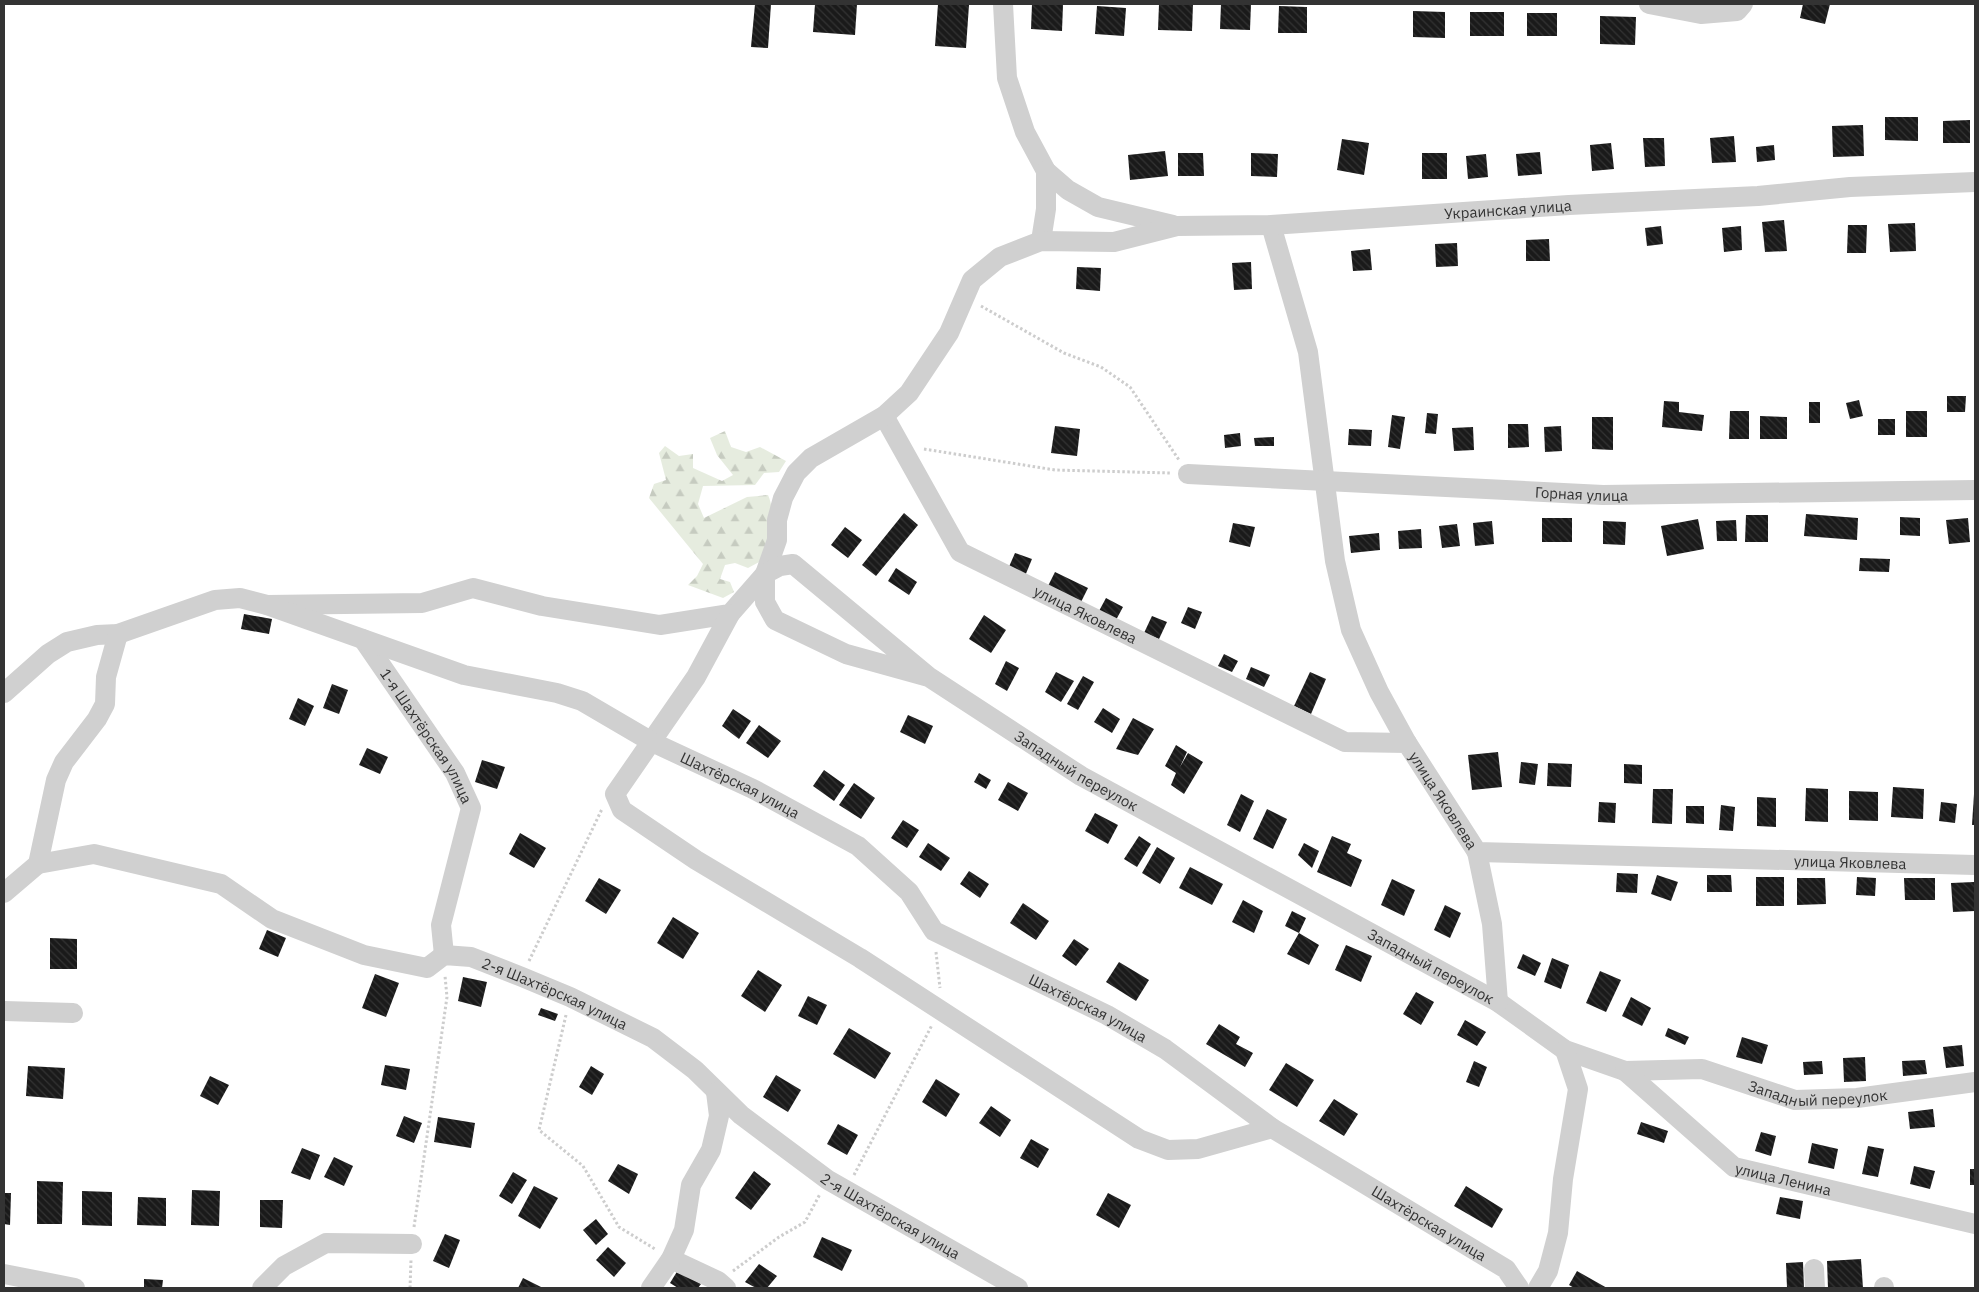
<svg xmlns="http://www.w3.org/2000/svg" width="1979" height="1292" font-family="'IBM Plex Sans',sans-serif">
  <defs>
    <pattern id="forest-firs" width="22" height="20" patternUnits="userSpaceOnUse" patternTransform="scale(1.25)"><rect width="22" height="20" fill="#e6ecdf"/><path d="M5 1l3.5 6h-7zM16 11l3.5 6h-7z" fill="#c6cbc0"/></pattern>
    <pattern id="building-back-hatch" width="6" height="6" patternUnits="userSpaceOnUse" patternTransform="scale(1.25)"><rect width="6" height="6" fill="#1a1a1a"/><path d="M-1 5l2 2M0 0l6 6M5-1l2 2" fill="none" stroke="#333"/></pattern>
  </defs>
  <rect width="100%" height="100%" fill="#fff"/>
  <!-- forest -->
  <path fill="url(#forest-firs)" d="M725,431L731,447L746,452L760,447L786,461L779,472L764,473L755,485L703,486L698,504L704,518L747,497L768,495C777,515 768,541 761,561L748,568L735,563L725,565L720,579L730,582L734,592L723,598L688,585L697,576L703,564L649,498L654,484L666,480L659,453L665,446L679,456L693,454V468L722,481L733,475L717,455L710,438Z"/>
  <!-- building -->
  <g fill="url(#building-back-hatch)">
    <path d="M755,4H771L768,48L751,47Z"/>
    <path d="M815,4H857L855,35L813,32Z"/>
    <path d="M938,4L969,5L966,48L935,46Z"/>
    <path d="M1032,4L1063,5L1062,31L1031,29Z"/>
    <path d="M1159,4H1193L1192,31L1158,30Z"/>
    <path d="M1221,4H1251L1250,30L1220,29Z"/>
    <path d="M1803,4H1830L1825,24L1800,18Z"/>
    <path d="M1097,6L1126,8L1124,36L1095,34Z"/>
    <path d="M1279,6L1307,7V33H1278Z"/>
    <path d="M1413,11L1445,12V38L1413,37Z"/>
    <rect x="1470" y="12" width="34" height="24"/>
    <rect x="1527" y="13" width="30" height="23"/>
    <path d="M1600,16L1636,17L1635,45L1600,44Z"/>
    <path d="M1885,117H1918V141L1885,140Z"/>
    <path d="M1970,120V143H1943V121Z"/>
    <path d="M1863,125L1864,156L1833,157L1832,126Z"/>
    <path d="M1734,136L1736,162L1712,163L1710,138Z"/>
    <path d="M1643,138H1664L1665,166L1645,167Z"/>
    <path d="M1342,139L1369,143L1364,175L1337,170Z"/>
    <path d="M1611,143L1614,169L1592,171L1590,145Z"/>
    <path d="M1774,145L1775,160L1757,162L1756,147Z"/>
    <path d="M1165,151L1168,176L1130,180L1128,155Z"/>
    <path d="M1540,152L1542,174L1518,176L1516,154Z"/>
    <path d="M1178,153H1203L1204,176H1178Z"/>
    <path d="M1251,153L1278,154L1277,177L1251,176Z"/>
    <rect x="1422" y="153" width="25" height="26"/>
    <path d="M1486,154L1488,177L1468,179L1466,156Z"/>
    <path d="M1784,220L1787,251L1765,252L1762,222Z"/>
    <path d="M1915,223L1916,251L1890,252L1888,224Z"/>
    <path d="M1848,225H1867L1866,253H1847Z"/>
    <path d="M1661,226L1663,244L1647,246L1645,228Z"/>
    <path d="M1741,226L1742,250L1724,252L1722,228Z"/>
    <path d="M1549,239L1550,261H1526V240Z"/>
    <path d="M1457,243L1458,266L1436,267L1435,244Z"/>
    <path d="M1370,249L1372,270L1353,271L1351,251Z"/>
    <path d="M1251,262L1252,289L1234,290L1232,263Z"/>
    <path d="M1077,267L1101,268L1100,291L1076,289Z"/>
    <path d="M1947,396H1966L1965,412H1947Z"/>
    <path d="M1859,400L1863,416L1850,419L1846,403Z"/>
    <path d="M1664,401L1679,402V412L1704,415L1702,431L1662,427Z"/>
    <rect x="1809" y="402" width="11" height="21"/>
    <path d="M1730,411H1749V439H1729Z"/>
    <rect x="1906" y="411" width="21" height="26"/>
    <path d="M1427,413L1438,414L1436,434L1425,433Z"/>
    <path d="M1392,415L1405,417L1400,449L1388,447Z"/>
    <path d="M1760,416L1787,417V439H1760Z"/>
    <path d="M1592,417H1613V450L1592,449Z"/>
    <rect x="1878" y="419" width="17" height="16"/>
    <path d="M1508,424H1528L1529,447L1508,448Z"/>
    <path d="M1055,426L1080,429L1077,456L1051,453Z"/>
    <path d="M1561,426L1562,451L1545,452L1544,427Z"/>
    <path d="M1473,427L1474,450L1454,451L1452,428Z"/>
    <path d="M1349,429L1372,430L1371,446L1348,445Z"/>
    <path d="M1240,433L1241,446L1225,448L1224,435Z"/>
    <path d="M1274,437V446H1255L1254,438Z"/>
    <path d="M904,513L918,525L876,576L862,565Z"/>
    <path d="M1806,514L1858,518L1857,540L1804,536Z"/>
    <path d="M1746,515H1768V542H1745Z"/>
    <path d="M1900,517L1920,518V536L1900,535Z"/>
    <rect x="1542" y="518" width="30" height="24"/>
    <path d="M1968,518L1970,542L1949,544L1946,520Z"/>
    <path d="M1698,519L1704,549L1667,556L1661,526Z"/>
    <path d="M1736,520L1737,541H1717L1716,521Z"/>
    <path d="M1492,521L1494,544L1475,546L1473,523Z"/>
    <path d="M1603,521L1626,522L1625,545L1603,544Z"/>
    <path d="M1233,523L1255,527L1250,547L1229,542Z"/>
    <path d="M1457,524L1460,546L1442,548L1439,526Z"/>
    <path d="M845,527L862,540L848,558L831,545Z"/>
    <path d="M1421,529L1422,548L1399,549L1398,531Z"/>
    <path d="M1379,533L1380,550L1351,553L1349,536Z"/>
    <path d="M1015,553L1032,559L1025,576L1008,569Z"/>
    <path d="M1860,558L1890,559L1889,572L1859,571Z"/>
    <path d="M896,568L917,582L909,595L888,581Z"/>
    <path d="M1055,572L1088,588L1080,604L1047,588Z"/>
    <path d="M1106,598L1123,607L1116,620L1099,611Z"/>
    <path d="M1188,607L1202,612L1195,629L1181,623Z"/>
    <path d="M244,614L272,619L269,634L241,629Z"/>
    <path d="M984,615L1006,630L991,653L969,639Z"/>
    <path d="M1152,616L1167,622L1159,639L1144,633Z"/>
    <path d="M1224,654L1238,661L1232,672L1218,666Z"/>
    <path d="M1006,661L1019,668L1007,691L995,684Z"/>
    <path d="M1251,667L1270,675L1264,687L1246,679Z"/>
    <path d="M1056,672L1074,681L1061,702L1045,692Z"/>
    <path d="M1310,672L1326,679L1311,714L1294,706Z"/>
    <path d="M1083,676L1094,682L1078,710L1067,704Z"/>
    <path d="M332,684L348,690L339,714L323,708Z"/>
    <path d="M298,698L314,706L305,726L289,719Z"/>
    <path d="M1103,708L1120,719L1112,733L1094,722Z"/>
    <path d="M733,709L751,721L739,739L722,726Z"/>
    <path d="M908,715L933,726L925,744L900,732Z"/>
    <path d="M1133,718L1154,729L1138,755L1116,749Z"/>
    <path d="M759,725L781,741L768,758L746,743Z"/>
    <path d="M1176,745L1187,752L1180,767L1188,753L1203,762L1184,794L1171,785L1176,773L1165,766Z"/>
    <path d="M367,748L388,757L380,774L359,765Z"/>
    <path d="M1498,752L1502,787L1472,790L1468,755Z"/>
    <path d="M482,760L505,767L497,789L475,782Z"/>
    <path d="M1521,762L1538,764L1535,785L1519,783Z"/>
    <path d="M1548,763L1572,764L1571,787L1547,786Z"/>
    <path d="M1624,764L1642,765V784L1624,783Z"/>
    <path d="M824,770L845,785L834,801L813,786Z"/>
    <path d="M979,773L991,780L986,789L974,782Z"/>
    <path d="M1008,782L1028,793L1018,811L998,800Z"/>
    <path d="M854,783L875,798L861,819L839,805Z"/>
    <path d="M1893,787L1924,789L1923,819L1891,817Z"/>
    <path d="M1806,788L1828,789V822L1805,821Z"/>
    <path d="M1653,789H1673L1672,824L1652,823Z"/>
    <path d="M1849,791L1878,792V821L1849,820Z"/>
    <path d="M1241,794L1254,801L1240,832L1227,825Z"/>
    <path d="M1974,794H1975V825H1972Z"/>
    <path d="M1757,797L1776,798V827L1757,826Z"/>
    <path d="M1599,802L1616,803L1615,823L1598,822Z"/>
    <path d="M1941,802L1957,804L1955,823L1939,821Z"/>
    <path d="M1721,805L1735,807L1733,831L1719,830Z"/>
    <path d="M1686,806H1704V824L1686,823Z"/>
    <path d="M1267,809L1287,819L1273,849L1253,839Z"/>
    <path d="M1095,813L1118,825L1108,844L1085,831Z"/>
    <path d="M903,820L919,830L907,848L891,838Z"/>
    <path d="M520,833L546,848L534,868L509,854Z"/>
    <path d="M1139,836L1151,844L1137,867L1124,859Z"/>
    <path d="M1332,836L1351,844L1347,853L1362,860L1351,887L1317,872Z"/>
    <path d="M928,843L950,858L941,871L919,857Z"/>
    <path d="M1304,843L1319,851L1312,868L1298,855Z"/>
    <path d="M1157,847L1175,858L1160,884L1142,873Z"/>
    <path d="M1190,867L1223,884L1212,905L1179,888Z"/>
    <path d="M969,871L989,884L980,898L960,884Z"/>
    <path d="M1617,873L1638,874L1637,893L1616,892Z"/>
    <path d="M1657,875L1678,882L1671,901L1651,894Z"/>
    <path d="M1707,875H1731L1732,892H1707Z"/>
    <rect x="1756" y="877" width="28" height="29"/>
    <path d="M1857,877L1876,878L1875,896L1856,895Z"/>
    <path d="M599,878L621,890L606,914L585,901Z"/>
    <path d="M1797,878H1825L1826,904L1797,905Z"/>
    <path d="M1904,878H1935V900H1905Z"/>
    <path d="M1392,879L1415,890L1404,916L1381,905Z"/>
    <path d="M1974,882L1975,911L1953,912L1951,883Z"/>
    <path d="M1243,900L1263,911L1254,933L1232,922Z"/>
    <path d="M1023,903L1049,921L1036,940L1010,923Z"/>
    <path d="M1445,905L1461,913L1450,938L1434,930Z"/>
    <path d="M1292,911L1306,918L1299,933L1319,945L1309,965L1287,954L1299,933L1285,926Z"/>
    <path d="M673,917L699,933L683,959L657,943Z"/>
    <path d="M267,930L286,938L278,957L259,949Z"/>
    <path d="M50,938L77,939V969H50Z"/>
    <path d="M1074,939L1089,949L1076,966L1062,956Z"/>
    <path d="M1346,945L1372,956L1361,982L1335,970Z"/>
    <path d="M1523,954L1541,963L1535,976L1517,968Z"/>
    <path d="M1552,958L1569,965L1561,989L1544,982Z"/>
    <path d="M1119,962L1149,980L1136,1001L1106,982Z"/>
    <path d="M758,970L782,985L765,1012L741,996Z"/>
    <path d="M1600,971L1621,980L1606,1012L1586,1003Z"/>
    <path d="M375,974L399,983L386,1017L362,1008Z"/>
    <path d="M463,977L487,982L481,1007L458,1001Z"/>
    <path d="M1416,992L1434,1002L1421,1025L1403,1014Z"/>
    <path d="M808,996L827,1005L817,1025L798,1016Z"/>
    <path d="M1631,997L1651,1008L1642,1026L1622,1016Z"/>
    <path d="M541,1008L558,1014L555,1021L538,1015Z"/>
    <path d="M1465,1020L1486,1032L1477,1046L1457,1035Z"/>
    <path d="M1219,1024L1240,1037L1236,1044L1253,1053L1245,1067L1206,1044Z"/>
    <path d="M849,1028L891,1053L875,1079L833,1054Z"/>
    <path d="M1668,1028L1689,1037L1685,1045L1665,1036Z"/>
    <path d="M1742,1037L1768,1045L1762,1064L1736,1057Z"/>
    <path d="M1962,1045L1964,1066L1946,1068L1943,1047Z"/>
    <path d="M1865,1057L1866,1081L1844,1082L1843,1058Z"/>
    <path d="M1925,1060L1927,1074L1903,1076L1902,1061Z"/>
    <path d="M1474,1061L1487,1067L1479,1087L1466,1082Z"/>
    <path d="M1822,1061L1823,1074L1804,1075L1803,1062Z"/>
    <path d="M1286,1063L1314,1080L1297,1107L1269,1090Z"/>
    <path d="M385,1065L410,1069L406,1090L381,1085Z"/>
    <path d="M28,1066L65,1068L63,1099L26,1096Z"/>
    <path d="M591,1066L604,1074L592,1095L579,1087Z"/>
    <path d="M776,1075L801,1090L788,1112L763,1097Z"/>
    <path d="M210,1076L229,1085L218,1105L200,1096Z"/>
    <path d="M936,1079L960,1094L946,1117L922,1102Z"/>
    <path d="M1334,1099L1358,1114L1344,1136L1319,1121Z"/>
    <path d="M991,1106L1011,1120L1000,1137L979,1123Z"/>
    <path d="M1933,1109L1935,1127L1910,1129L1908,1112Z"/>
    <path d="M404,1116L422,1123L414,1143L396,1136Z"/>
    <path d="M438,1117L475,1123L471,1148L434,1142Z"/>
    <path d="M1641,1122L1668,1131L1664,1143L1637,1134Z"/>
    <path d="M838,1124L858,1135L847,1155L827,1144Z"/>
    <path d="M1761,1132L1776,1136L1771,1156L1755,1151Z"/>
    <path d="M1031,1139L1049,1149L1038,1168L1020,1158Z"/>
    <path d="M1812,1143L1838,1149L1834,1169L1808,1163Z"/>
    <path d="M1868,1146L1884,1149L1878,1177L1862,1174Z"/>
    <path d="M302,1148L320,1155L310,1180L291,1173Z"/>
    <path d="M334,1157L353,1166L344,1186L324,1177Z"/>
    <path d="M618,1164L638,1174L629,1194L608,1181Z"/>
    <path d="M1914,1166L1935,1171L1930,1189L1910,1184Z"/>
    <rect x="1970" y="1169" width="5" height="16"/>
    <path d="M754,1171L771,1184L751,1210L735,1198Z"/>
    <path d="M513,1172L527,1180L512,1204L499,1196Z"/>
    <path d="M37,1181L63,1182L62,1224H37Z"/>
    <path d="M534,1186L558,1198L540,1229L518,1216Z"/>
    <path d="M1466,1186L1503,1209L1492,1228L1454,1206Z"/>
    <path d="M192,1190L220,1191L219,1226L191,1225Z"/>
    <path d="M82,1191L112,1192V1226L82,1225Z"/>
    <path d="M4,1193H11L10,1225L4,1224Z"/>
    <path d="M1108,1193L1131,1205L1119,1228L1096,1215Z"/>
    <path d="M138,1197L166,1198V1226L137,1225Z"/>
    <path d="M1780,1197L1803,1201L1800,1219L1776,1214Z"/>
    <path d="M260,1200H283L282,1228L260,1227Z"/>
    <path d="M596,1219L608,1234L596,1245L583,1230Z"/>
    <path d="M445,1234L460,1240L449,1268L433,1261Z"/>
    <path d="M822,1237L852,1250L842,1271L813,1257Z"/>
    <path d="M608,1247L626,1263L614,1277L596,1260Z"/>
    <path d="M1861,1259L1863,1288H1828L1827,1261Z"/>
    <path d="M1803,1262L1804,1288H1787L1786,1263Z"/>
    <path d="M759,1264L777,1276L767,1288H756L745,1282Z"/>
    <path d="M678,1270L701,1284L698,1288H678L670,1283Z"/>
    <path d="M1577,1271L1607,1288H1574L1569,1285Z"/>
    <path d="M523,1278L543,1288H518Z"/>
    <path d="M144,1279L163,1280L162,1288H144Z"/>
  </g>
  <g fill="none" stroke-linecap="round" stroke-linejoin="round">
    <!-- path -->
    <g stroke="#cdcdcd" stroke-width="3" stroke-dasharray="2.5 2.5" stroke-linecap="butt">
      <path d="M981,306L1064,353L1101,367L1130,387L1179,460"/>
      <path d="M924,449L1055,470L1171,473"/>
      <path d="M936,952L940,988"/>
      <path d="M529,961L602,809"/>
      <path d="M566,1015L539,1130L583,1166L619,1227L655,1249"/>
      <path d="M854,1175L932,1025"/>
      <path d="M414,1227L447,997L445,976"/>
      <path d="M733,1271L779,1237L805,1222L820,1194"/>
      <path d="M410,1288L411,1260"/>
    </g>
    <!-- minor -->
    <g stroke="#d0d0d0" stroke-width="20">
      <path d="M1003,4L1007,78L1025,132L1046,171V209L1041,241"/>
      <path d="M1649,4L1701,14L1737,11L1743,4"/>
      <path d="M1046,171L1068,190L1098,207L1173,225"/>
      <path d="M1271,225L1308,352L1335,561L1351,630L1379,692L1407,743"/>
      <path id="s1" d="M884,416L960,552L1345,742L1407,743L1477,852L1975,865"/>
      <path id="s2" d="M1188,474L1603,495L1975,490"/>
      <path id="s3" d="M267,605L422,603L473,588L542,606L660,625L730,614L765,574L777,540V520L783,498L796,473L811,458L884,416L909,393L949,333L972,280L1000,257L1041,241L1114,242L1177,226L1271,225L1569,205L1758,196L1850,187L1975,182"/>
      <path d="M730,614L696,677L615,794L622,810L696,860L860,958L1139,1139L1168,1150L1198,1149L1272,1128"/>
      <path id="s4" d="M363,639L455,773L471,808L441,925L444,955"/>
      <path id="s5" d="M929,677L846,654L775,620L765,602V574L780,566L793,564L929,677L1081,776L1498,1002L1565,1050L1625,1071L1702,1069L1795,1100L1857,1098L1975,1082"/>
      <path id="s6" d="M4,693L48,654L67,642L97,635L118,634L215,600L240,598L267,605L464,675L557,693L582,701L652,742L753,789L858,846L909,892L934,931L1107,1015L1165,1049L1272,1128L1506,1269L1519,1288"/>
      <path d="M1477,852L1492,924L1498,1002"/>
      <path id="s7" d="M38,864L94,854L221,884L272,919L364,955L427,968L444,955L471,957L522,977L570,997L653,1038L695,1070L741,1115L828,1180L1018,1288"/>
      <path d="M4,893L38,864L56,780L64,762L97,719L105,704L106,677L118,634"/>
      <path d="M4,1011L73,1013"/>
      <path id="s8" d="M1625,1071L1734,1167L1975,1224"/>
      <path d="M671,1259L718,1281L726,1288"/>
      <path d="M1814,1269L1815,1288"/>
      <path d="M4,1274L75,1288"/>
      <path d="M1884,1287V1288"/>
      <path d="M262,1288L284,1266L326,1243L412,1244"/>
      <path d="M651,1288L671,1259L684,1230L691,1185L711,1150L719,1116L716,1092"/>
      <path d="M1538,1288L1548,1271L1558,1233L1563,1179L1578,1089L1565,1050"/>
    </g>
  </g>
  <g text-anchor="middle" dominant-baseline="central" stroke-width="5" stroke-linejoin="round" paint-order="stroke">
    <!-- street labels -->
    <g font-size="15" fill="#333" stroke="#fff">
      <text stroke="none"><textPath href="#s3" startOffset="1449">Украинская улица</textPath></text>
      <text stroke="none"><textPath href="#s2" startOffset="394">Горная улица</textPath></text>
      <text stroke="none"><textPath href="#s1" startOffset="296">улица Яковлева</textPath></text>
      <text stroke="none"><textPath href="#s4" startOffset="116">1-я Шахтёрская улица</textPath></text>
      <text stroke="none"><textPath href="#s5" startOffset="595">Западный переулок</textPath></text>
      <text stroke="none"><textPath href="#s6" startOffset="798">Шахтёрская улица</textPath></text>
      <text stroke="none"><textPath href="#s1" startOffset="715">улица Яковлева</textPath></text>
      <text stroke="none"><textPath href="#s1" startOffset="1150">улица Яковлева</textPath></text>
      <text stroke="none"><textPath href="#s5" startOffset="1000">Западный переулок</textPath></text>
      <text stroke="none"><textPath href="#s7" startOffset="552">2-я Шахтёрская улица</textPath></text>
      <text stroke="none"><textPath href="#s6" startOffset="1218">Шахтёрская улица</textPath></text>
      <text stroke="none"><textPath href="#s5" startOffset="1419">Западный переулок</textPath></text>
      <text stroke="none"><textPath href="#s8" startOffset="196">улица Ленина</textPath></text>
      <text stroke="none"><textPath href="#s7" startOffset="958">2-я Шахтёрская улица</textPath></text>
      <text stroke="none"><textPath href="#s6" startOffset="1622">Шахтёрская улица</textPath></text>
    </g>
  </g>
  <!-- border -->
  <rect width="1979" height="1292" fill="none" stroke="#333333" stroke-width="10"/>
</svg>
